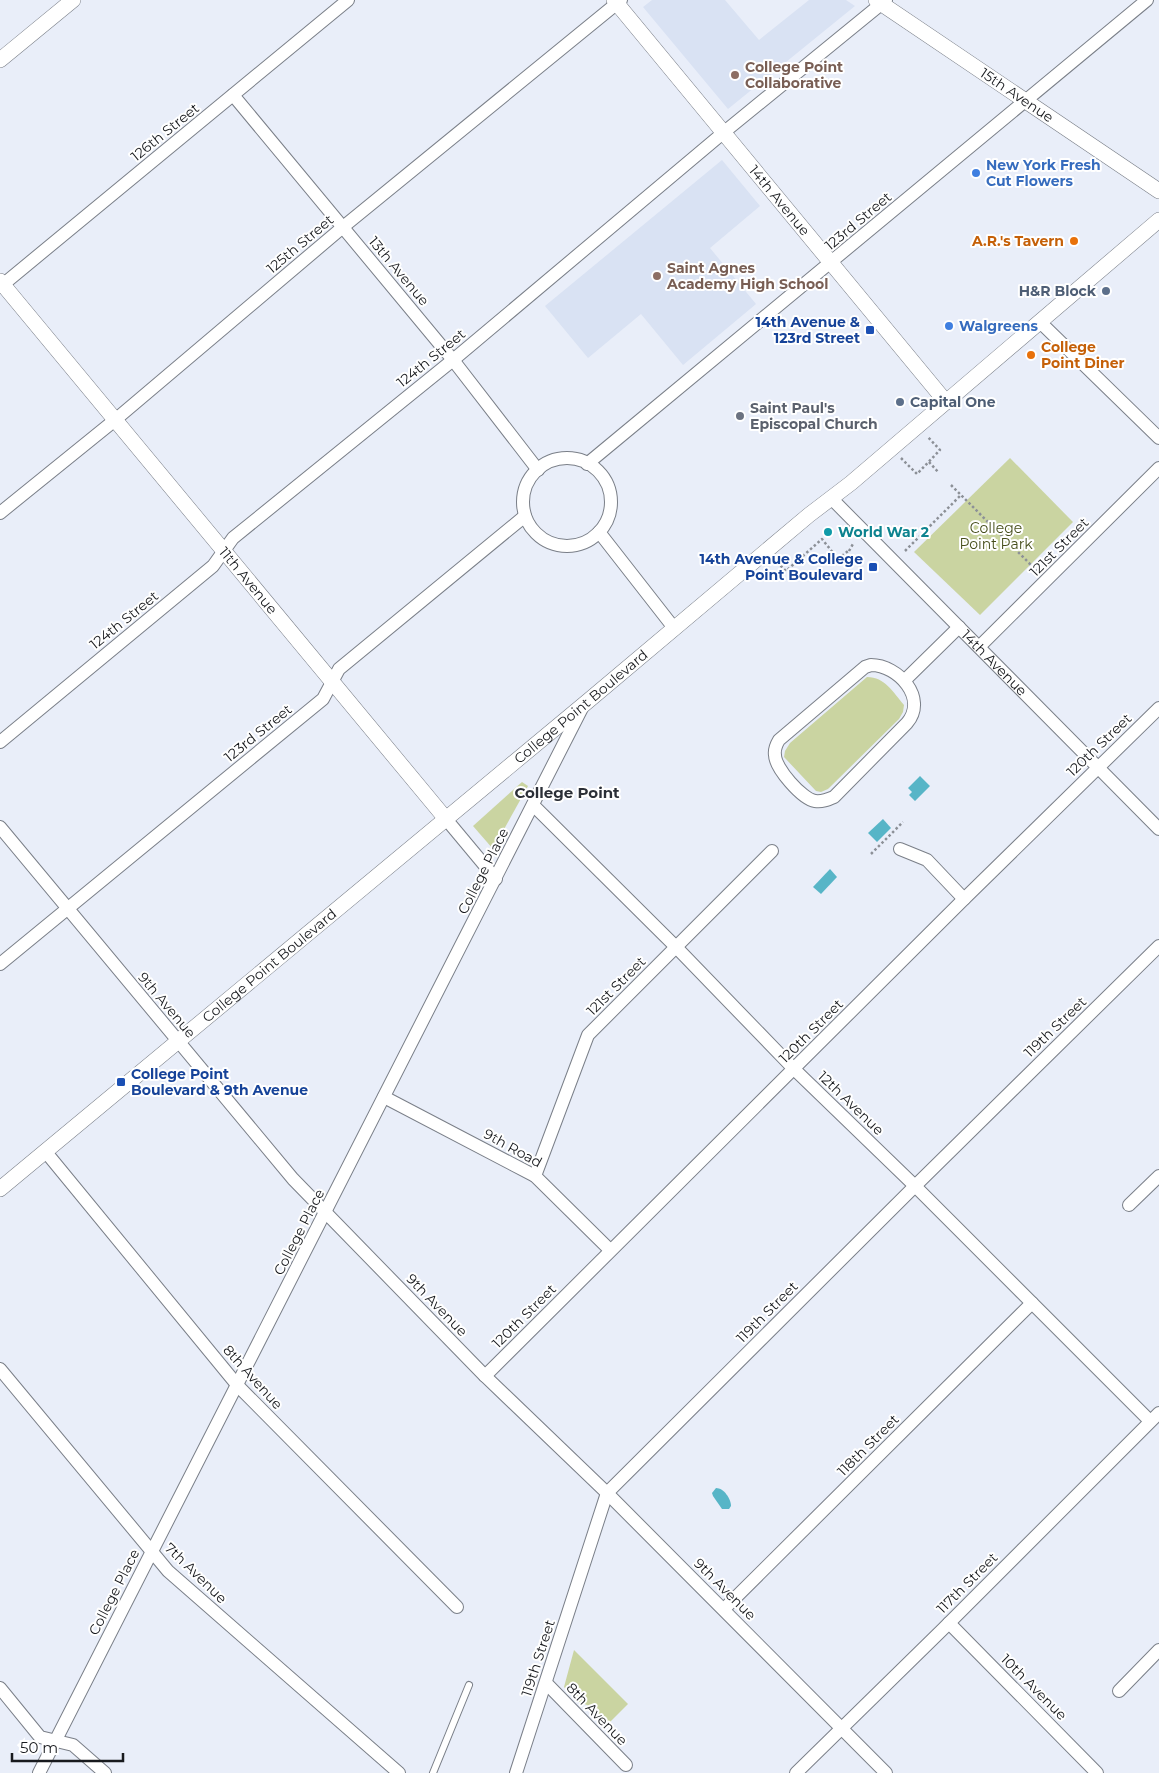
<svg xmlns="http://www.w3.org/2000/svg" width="1159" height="1773" font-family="Montserrat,sans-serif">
  <rect width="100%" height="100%" fill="#e9eef9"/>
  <!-- built -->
  <g fill="#d9e2f3">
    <path d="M652,0H725L759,40L809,0H846L855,6L728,109L643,7Z"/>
    <path d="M722,160L760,206L710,248L756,304L683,365L641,314L588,358L545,306Z"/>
  </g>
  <!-- green -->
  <g fill="#cad4a1">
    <path d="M1010,458L1073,522L980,615L914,552Z"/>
    <path d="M867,677C885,677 893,692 904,705L903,712L899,719L828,789L821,792L816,791L784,757L785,751L790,743Z"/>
    <path d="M522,782L528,786L493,849L473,826Z"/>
    <path d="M574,1650L628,1704L607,1725L587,1705L577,1701L564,1687Z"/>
  </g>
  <!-- water -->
  <g fill="#57b5c7">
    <path d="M920,776L930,786L915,801L909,795L912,792L908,788Z"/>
    <path d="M883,819L891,828L877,842L868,833Z"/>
    <path d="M830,869L837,877L821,894L813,887Z"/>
    <path d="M716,1488C724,1488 731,1499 731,1506L729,1509H722L713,1496L712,1493Z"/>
  </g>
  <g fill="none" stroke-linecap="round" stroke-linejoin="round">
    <!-- service casing -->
    <g stroke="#7a7f88" stroke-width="8">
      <path id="service" d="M433,1773L469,1685"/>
    </g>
    <!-- minor casing -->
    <g stroke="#7a7f88" stroke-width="14">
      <g id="minor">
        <path d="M233,95L453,360L538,470"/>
        <path d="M0,287L348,0"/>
        <path d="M1040,322L1159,438"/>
        <circle cx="567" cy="502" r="44"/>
        <path d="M587,464L1147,0"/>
        <path id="s1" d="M831,498L1159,829"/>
        <path d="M0,513L115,420L343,227L621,0"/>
        <path d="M599,532L674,628"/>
        <path d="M979,647L1159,468"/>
        <path d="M871,665C898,665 928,698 907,723L834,797C827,800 822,802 815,801C802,799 775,768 775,755C774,749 776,745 779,740L865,667Z"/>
        <path d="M905,680L959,627"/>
        <path d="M0,742L213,566L233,538L453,360L723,133L886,0"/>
        <path d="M533,805L676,947L794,1069L915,1186L1150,1421"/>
        <path d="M446,819L496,879"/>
        <path d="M0,827L293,1179L485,1376L607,1493L886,1773"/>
        <path d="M900,849L927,860L964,899"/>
        <path d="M0,964L323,699L339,669L525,516"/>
        <path d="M384,1097L535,1176L610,1250"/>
        <path d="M45,1151L238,1386L457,1607"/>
        <path d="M535,1176L588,1035L772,851"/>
        <path d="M1129,1205L1159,1176"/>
        <path d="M0,1369L168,1571L399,1773"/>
        <path d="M485,1376L964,899L1159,708"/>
        <path d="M724,1609L1032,1303"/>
        <path d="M949,1623L1097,1773"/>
        <path d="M546,1683L626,1765"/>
        <path d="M0,1688L40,1737L73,1745L105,1773"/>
        <path d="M1119,1691L1159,1650"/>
        <path d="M39,1773L583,706"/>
        <path d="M516,1773L607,1493L915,1186L1159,946"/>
        <path d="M796,1773L943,1629L1159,1413"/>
      </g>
    </g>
    <!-- tertiary casing -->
    <g stroke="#7a7f88" stroke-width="16">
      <g id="tertiary">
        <path id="s2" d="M614,0L946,402"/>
        <path id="s3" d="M876,0L1159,191"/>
        <path d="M0,60L73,0"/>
        <path id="s4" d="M0,281L446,819"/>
        <path id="s5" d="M0,1189L588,701L809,515L851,483L1159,220"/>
      </g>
    </g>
    <!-- path -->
    <g stroke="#8c9097" stroke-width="2.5" stroke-dasharray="2.5 2.5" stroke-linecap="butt">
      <path d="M901,458L917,474L940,450L927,436"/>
      <path d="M929,462L939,473"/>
      <path d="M951,485L961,495"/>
      <path d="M849,551L853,544"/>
      <path d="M905,551L961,495L1037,571"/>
      <path d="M838,559L848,551"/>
      <path d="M777,562L786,571L822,539L838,559L837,561"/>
      <path d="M871,854L903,822"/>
    </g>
    <!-- service -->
    <use href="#service" stroke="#fff" stroke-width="6"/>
    <!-- minor -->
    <use href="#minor" stroke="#fff" stroke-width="12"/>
    <!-- tertiary -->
    <use href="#tertiary" stroke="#fff" stroke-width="15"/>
  </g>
  <!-- markers -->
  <g fill="#8d6e63" stroke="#fff" stroke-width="2">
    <circle cx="735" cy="75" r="5"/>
    <circle cx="657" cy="276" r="5"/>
  </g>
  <g fill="#3f7fe0" stroke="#fff" stroke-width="2">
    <circle cx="976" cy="173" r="5"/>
    <circle cx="949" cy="326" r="5"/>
  </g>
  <g fill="#e8710a" stroke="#fff" stroke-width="2">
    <circle cx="1074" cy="241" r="5"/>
    <circle cx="1031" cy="355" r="5"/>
  </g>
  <g fill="#5c6f8a" stroke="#fff" stroke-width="2">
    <circle cx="1106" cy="291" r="5"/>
    <circle cx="900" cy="402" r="5"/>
  </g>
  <g fill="#1a4fb4" stroke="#fff" stroke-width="2">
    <rect x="865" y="325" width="10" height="10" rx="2.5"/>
    <rect x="868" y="562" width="10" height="10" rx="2.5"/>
    <rect x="116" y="1077" width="10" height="10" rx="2.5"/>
  </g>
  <circle fill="#6b7280" stroke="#fff" stroke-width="2" cx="740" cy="416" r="5"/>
  <circle fill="#0f9aa8" stroke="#fff" stroke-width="2" cx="828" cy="532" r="5"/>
  <g text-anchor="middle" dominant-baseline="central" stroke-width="4" stroke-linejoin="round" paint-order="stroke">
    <!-- education labels -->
    <g font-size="14" font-weight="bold" fill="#785e54" stroke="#fff" text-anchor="start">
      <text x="745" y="67">College Point<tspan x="745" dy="16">Collaborative</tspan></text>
      <text x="667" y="268">Saint Agnes<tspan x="667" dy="16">Academy High School</tspan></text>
    </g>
    <!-- street labels -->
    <g font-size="14" fill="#181a1e" stroke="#fff">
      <text stroke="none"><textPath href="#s3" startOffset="170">15th Avenue</textPath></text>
      <text transform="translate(165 132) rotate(-39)">126th Street</text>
      <text stroke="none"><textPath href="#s2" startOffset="260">14th Avenue</textPath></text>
      <text transform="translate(858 221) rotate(-40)">123rd Street</text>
      <text transform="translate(300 244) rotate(-40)">125th Street</text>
      <text transform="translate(399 271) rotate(50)">13th Avenue</text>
      <text transform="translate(431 358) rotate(-39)">124th Street</text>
      <text transform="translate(1059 547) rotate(-45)">121st Street</text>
      <text stroke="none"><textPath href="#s4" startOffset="389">11th Avenue</textPath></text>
      <text transform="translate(124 620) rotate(-39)">124th Street</text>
      <text stroke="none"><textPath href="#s1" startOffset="232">14th Avenue</textPath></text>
      <text stroke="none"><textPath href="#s5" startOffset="755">College Point Boulevard</textPath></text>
      <text transform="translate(258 733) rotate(-39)">123rd Street</text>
      <text transform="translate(1099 745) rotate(-44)">120th Street</text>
      <text transform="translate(483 871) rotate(-63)">College Place</text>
      <text stroke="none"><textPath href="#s5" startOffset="350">College Point Boulevard</textPath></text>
      <text transform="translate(616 986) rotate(-45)">121st Street</text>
      <text transform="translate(167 1005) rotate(50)">9th Avenue</text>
      <text transform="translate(1055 1027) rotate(-44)">119th Street</text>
      <text transform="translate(811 1031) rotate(-45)">120th Street</text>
      <text transform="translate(851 1103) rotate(44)">12th Avenue</text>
      <text transform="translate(513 1148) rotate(29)">9th Road</text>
      <text transform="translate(299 1232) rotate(-63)">College Place</text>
      <text transform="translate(437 1305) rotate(46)">9th Avenue</text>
      <text transform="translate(767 1312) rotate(-45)">119th Street</text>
      <text transform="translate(524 1316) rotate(-45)">120th Street</text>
      <text transform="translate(253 1377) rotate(48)">8th Avenue</text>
      <text transform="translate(868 1445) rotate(-45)">118th Street</text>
      <text transform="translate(196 1573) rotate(44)">7th Avenue</text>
      <text transform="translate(967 1583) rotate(-45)">117th Street</text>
      <text transform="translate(725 1589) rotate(45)">9th Avenue</text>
      <text transform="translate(114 1592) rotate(-63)">College Place</text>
      <text transform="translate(538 1658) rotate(-72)">119th Street</text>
      <text transform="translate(1034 1687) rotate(45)">10th Avenue</text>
      <text transform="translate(597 1714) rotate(46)">8th Avenue</text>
    </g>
    <!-- shop labels -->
    <g font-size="14" font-weight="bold" fill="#366cbe" stroke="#fff" text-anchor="start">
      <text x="986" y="165">New York Fresh<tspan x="986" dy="16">Cut Flowers</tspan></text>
      <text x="959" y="326">Walgreens</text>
    </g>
    <!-- food labels -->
    <g font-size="14" font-weight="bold" fill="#c56008" stroke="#fff" text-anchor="end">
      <text x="1064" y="241">A.R.'s Tavern</text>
      <text x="1041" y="347" text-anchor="start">College<tspan x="1041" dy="16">Point Diner</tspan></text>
    </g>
    <!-- service labels -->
    <g font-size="14" font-weight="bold" fill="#4e5e75" stroke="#fff" text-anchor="end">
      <text x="1096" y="291">H&amp;R Block</text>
      <text x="910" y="402" text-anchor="start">Capital One</text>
    </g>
    <!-- transit labels -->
    <g font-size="14" font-weight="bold" fill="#164399" stroke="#fff" text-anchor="end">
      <text x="860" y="322">14th Avenue &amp;<tspan x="860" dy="16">123rd Street</tspan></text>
      <text x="863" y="559">14th Avenue &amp; College<tspan x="863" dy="16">Point Boulevard</tspan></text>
      <text x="131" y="1074" text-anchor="start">College Point<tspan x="131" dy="16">Boulevard &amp; 9th Avenue</tspan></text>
    </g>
    <!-- worship labels -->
    <g font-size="14" font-weight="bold" fill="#5b616d" stroke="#fff" text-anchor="start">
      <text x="750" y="408">Saint Paul's<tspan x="750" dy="16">Episcopal Church</tspan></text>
    </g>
    <!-- park labels -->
    <g font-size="14" fill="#464e1b" stroke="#fff">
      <text x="996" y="528">College<tspan x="996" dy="16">Point Park</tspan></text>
    </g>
    <!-- culture labels -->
    <g font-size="14" font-weight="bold" fill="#0d838f" stroke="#fff" text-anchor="start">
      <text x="838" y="532">World War 2</text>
    </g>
    <!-- neighbourhood labels -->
    <g font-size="15" font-weight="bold" fill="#2b2f37" stroke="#fff">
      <text x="567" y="792">College Point</text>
    </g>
  </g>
  <!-- scale -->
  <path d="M12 1753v8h111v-8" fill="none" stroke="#181a1e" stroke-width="2.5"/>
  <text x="20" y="1753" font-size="15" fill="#181a1e" stroke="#ffffff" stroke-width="4" paint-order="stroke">50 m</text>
</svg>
